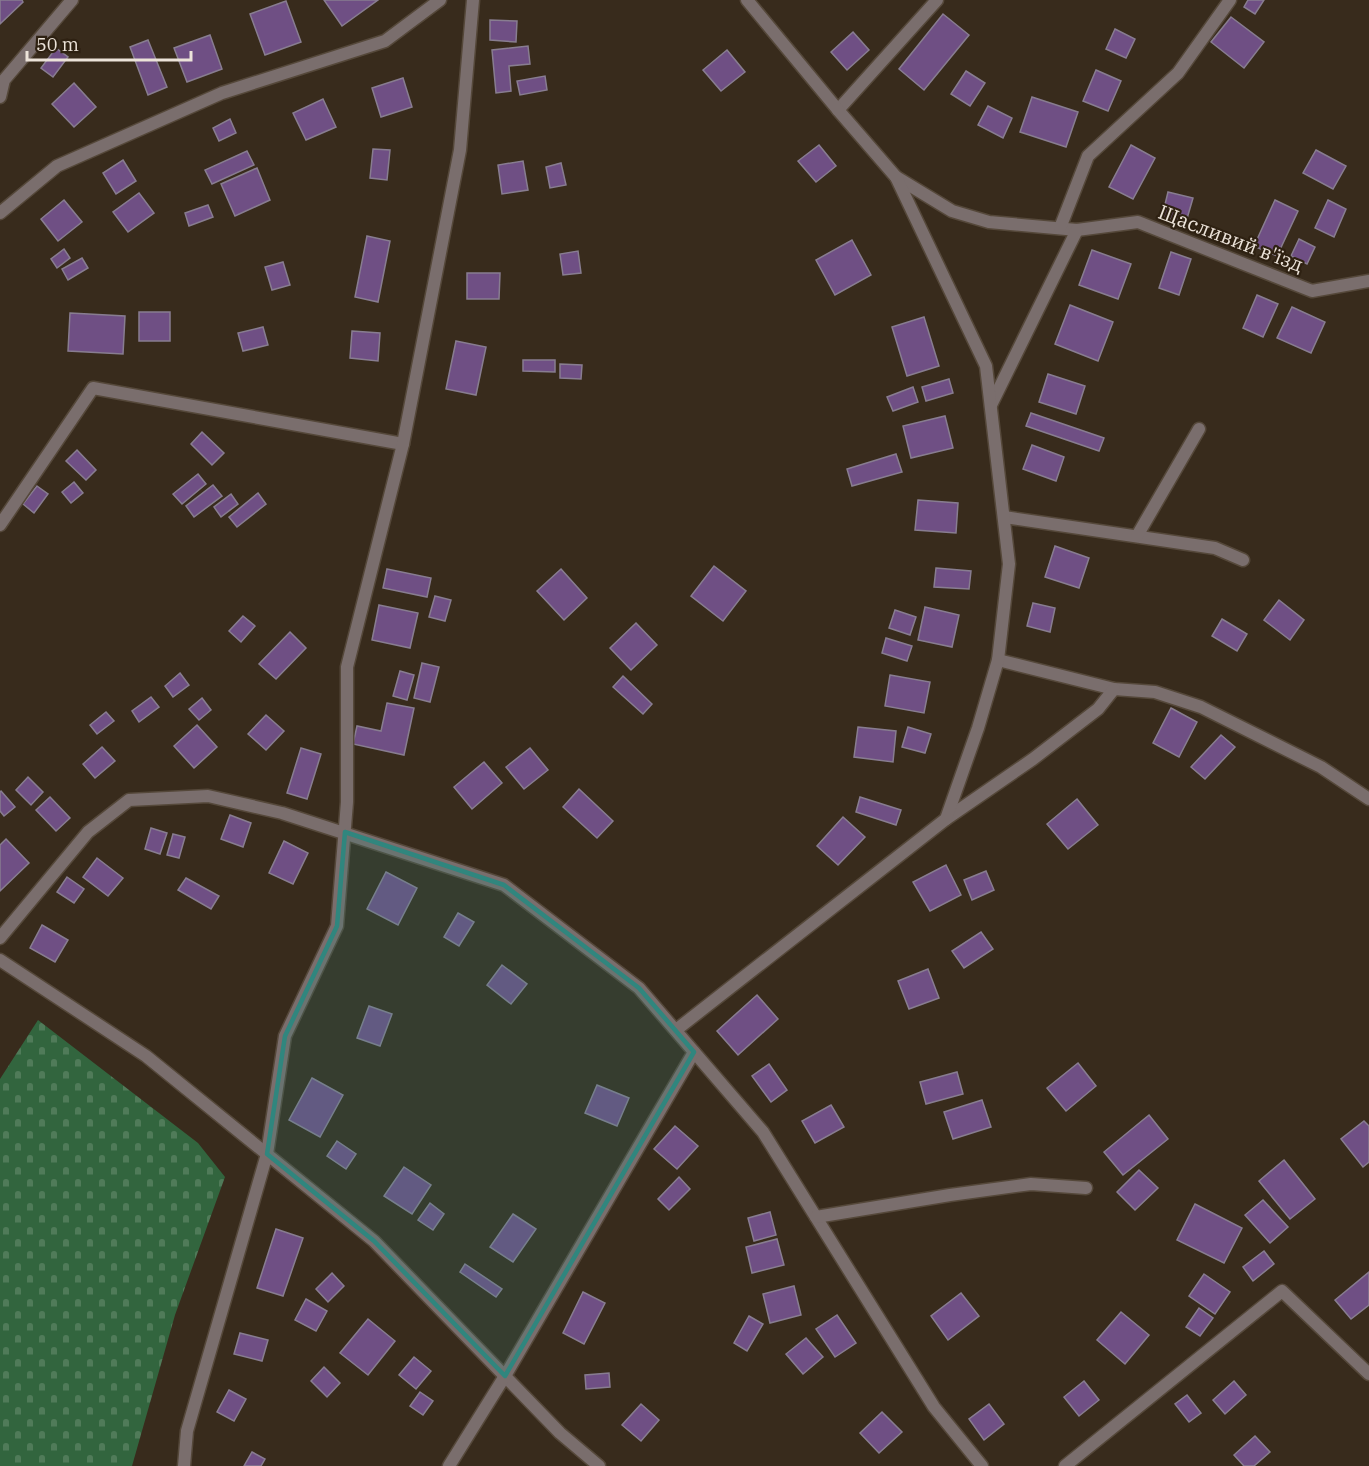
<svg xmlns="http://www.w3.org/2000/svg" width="1369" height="1466" font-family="'IBM Plex Serif',serif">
  <defs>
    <pattern id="cemetery-stones" width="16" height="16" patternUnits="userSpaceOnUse" patternTransform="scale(1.5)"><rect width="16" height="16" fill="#32653e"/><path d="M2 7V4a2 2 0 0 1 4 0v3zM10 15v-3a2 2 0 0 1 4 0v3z" fill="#507b59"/></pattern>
  </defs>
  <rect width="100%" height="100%" fill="#382b1c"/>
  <!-- cemetery -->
  <path fill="url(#cemetery-stones)" d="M38,1020L198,1143L225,1177L175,1315L132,1466H0V1079Z"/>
  <!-- building -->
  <g fill="#6f4f84" stroke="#887d90" stroke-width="1.5">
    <path d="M0,0H22L23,2L0,24Z"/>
    <path d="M324,0H378L342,26Z"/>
    <path d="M1248,0H1264L1255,14L1244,7Z"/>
    <path d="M286,1L301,42L265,55L250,14Z"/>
    <path d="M943,14L969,35L924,90L899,69Z"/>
    <path d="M1231,17L1264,42L1244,68L1211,42Z"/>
    <path d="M490,20L517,21L516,42L490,40Z"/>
    <path d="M1115,29L1135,39L1126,58L1106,49Z"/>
    <path d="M853,32L869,50L847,70L831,52Z"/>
    <path d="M210,35L222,69L187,82L174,48Z"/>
    <path d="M148,40L167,87L148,95L130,47Z"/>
    <path d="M528,46L530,64L509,66L511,91L496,93L492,50Z"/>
    <path d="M56,48L68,57L53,77L41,68Z"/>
    <path d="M727,50L745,72L721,91L703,70Z"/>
    <path d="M1096,70L1121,81L1108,111L1083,101Z"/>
    <path d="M966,71L985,83L970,106L951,94Z"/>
    <path d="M545,76L547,90L520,95L517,81Z"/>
    <path d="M403,78L412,107L381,117L372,88Z"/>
    <path d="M74,83L96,107L74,127L52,104Z"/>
    <path d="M1032,97L1078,112L1066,147L1020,132Z"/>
    <path d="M323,99L336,127L306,140L293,113Z"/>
    <path d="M988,106L1012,118L1003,138L978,125Z"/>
    <path d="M230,119L236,133L219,141L213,128Z"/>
    <path d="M819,145L836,166L816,182L798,161Z"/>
    <path d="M1131,145L1155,158L1133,199L1109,187Z"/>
    <path d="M373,149L390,150L387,180L370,178Z"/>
    <path d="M1316,150L1346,166L1333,189L1303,173Z"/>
    <path d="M247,151L254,165L212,184L205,170Z"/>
    <path d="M123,160L136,181L116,194L103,173Z"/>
    <path d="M523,161L528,190L502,194L498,165Z"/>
    <path d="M561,163L566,185L550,188L546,167Z"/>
    <path d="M257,168L270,200L235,216L221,184Z"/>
    <path d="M1168,192L1193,198L1186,222L1162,217Z"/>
    <path d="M139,193L154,213L128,232L113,212Z"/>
    <path d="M64,200L82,222L58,241L41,219Z"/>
    <path d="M1275,200L1298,211L1277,256L1254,246Z"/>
    <path d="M1328,200L1346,209L1334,237L1315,228Z"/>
    <path d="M208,205L213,217L189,226L185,213Z"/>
    <path d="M367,236L390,241L378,302L355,297Z"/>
    <path d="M1299,239L1315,247L1307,264L1291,256Z"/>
    <path d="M852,240L871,275L835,295L816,260Z"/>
    <path d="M64,249L70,258L57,268L51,259Z"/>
    <path d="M1092,250L1131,264L1118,299L1079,285Z"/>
    <path d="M578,251L581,273L563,275L560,254Z"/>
    <path d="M1171,252L1191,259L1179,295L1159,288Z"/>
    <path d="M82,258L88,268L68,280L62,269Z"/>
    <path d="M283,262L290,285L272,290L265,267Z"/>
    <path d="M467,273H500L499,299H467Z"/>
    <path d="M1257,295L1278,304L1263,337L1243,328Z"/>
    <path d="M1070,305L1113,322L1098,361L1055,344Z"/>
    <path d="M1292,307L1325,322L1311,353L1277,338Z"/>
    <rect x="139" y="312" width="31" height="29"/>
    <path d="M70,313L125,316L123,354L68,351Z"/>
    <path d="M924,317L939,366L907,376L892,327Z"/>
    <path d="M263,327L268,345L243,351L238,333Z"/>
    <path d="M352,331L380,333L378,361L350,358Z"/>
    <path d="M456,341L486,347L476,395L446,389Z"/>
    <path d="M523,360H555V372L523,371Z"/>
    <path d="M560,364L582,365L581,379L560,378Z"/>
    <path d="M1048,374L1085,386L1076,414L1039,402Z"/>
    <path d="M949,379L953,393L926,401L922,387Z"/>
    <path d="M913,387L918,402L893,411L887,397Z"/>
    <path d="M1031,413L1104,438L1099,451L1026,426Z"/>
    <path d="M945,416L953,448L911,458L903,426Z"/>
    <path d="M202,432L224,453L212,465L191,444Z"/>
    <path d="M1032,445L1064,457L1056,481L1023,469Z"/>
    <path d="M77,450L96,470L86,480L66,461Z"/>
    <path d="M896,454L902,472L852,486L847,469Z"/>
    <path d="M198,474L206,484L182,504L173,494Z"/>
    <path d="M74,482L83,493L71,503L62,492Z"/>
    <path d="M213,485L222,496L194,517L186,506Z"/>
    <path d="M37,486L48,494L34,513L23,504Z"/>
    <path d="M258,493L266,504L237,527L229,517Z"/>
    <path d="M231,494L238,504L221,517L214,507Z"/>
    <path d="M918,500L958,503L956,533L915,530Z"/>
    <path d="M1055,546L1089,558L1079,588L1045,577Z"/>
    <path d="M714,566L746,591L723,621L691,596Z"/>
    <path d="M936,568L971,571L969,589L934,587Z"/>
    <path d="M387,569L431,578L427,597L383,588Z"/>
    <path d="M561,569L587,598L564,620L537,591Z"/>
    <path d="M435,596L451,600L445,621L429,617Z"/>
    <path d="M1279,600L1304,620L1290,640L1264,620Z"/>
    <path d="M1033,603L1055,608L1050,632L1027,626Z"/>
    <path d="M379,605L418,613L410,648L372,640Z"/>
    <path d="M925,607L959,615L952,647L918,640Z"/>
    <path d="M895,610L916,617L910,635L889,628Z"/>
    <path d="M243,616L255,626L241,642L229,631Z"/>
    <path d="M1222,619L1247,634L1237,651L1212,636Z"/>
    <path d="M636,623L657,645L631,670L610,648Z"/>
    <path d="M290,632L306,648L276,679L259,664Z"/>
    <path d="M886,638L912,646L907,661L882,653Z"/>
    <path d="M422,663L439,667L430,702L414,698Z"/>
    <path d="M400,671L414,675L407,700L393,696Z"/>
    <path d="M180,673L189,685L173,697L165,686Z"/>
    <path d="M890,675L930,682L924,713L885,706Z"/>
    <path d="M623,676L652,704L643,714L613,687Z"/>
    <path d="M151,697L159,707L139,722L132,711Z"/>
    <path d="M202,698L211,710L199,720L189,709Z"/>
    <path d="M387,703L414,708L404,755L353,744L357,726L381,731Z"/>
    <path d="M1171,708L1197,722L1179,757L1153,743Z"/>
    <path d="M106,712L114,721L97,734L90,725Z"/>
    <path d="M266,715L284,731L266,750L248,734Z"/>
    <path d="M197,725L217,747L194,768L174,746Z"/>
    <path d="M858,727L896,731L893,762L854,757Z"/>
    <path d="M908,727L931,734L925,753L902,747Z"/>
    <path d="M1221,735L1235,747L1205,779L1191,767Z"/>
    <path d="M102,747L115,761L95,778L83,764Z"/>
    <path d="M301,748L321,754L307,799L287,793Z"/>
    <path d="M530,748L548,770L524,789L506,767Z"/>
    <path d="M484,762L502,783L472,809L454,787Z"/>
    <path d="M28,777L43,792L31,805L16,790Z"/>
    <path d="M579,789L613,821L597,838L563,807Z"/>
    <path d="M1,791L15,807L4,816L0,811V792Z"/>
    <path d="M50,797L70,818L56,831L36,810Z"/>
    <path d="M860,797L901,810L896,825L856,812Z"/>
    <path d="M1077,799L1098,825L1068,849L1047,824Z"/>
    <path d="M230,815L251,823L243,847L221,839Z"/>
    <path d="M843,817L865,837L838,865L817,846Z"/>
    <path d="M151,828L167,833L160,854L145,849Z"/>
    <path d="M173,834L185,837L179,858L167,855Z"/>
    <path d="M6,839L29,863L0,891V845Z"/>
    <path d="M284,841L308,853L293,884L269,873Z"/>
    <path d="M97,858L123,878L108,896L83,877Z"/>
    <path d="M946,865L961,895L930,911L913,882Z"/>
    <path d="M986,871L994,890L972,900L964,880Z"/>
    <path d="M386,872L417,888L398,925L367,909Z"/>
    <path d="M67,877L84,889L74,903L57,892Z"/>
    <path d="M186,878L219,896L211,909L178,890Z"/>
    <path d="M458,913L474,922L459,946L444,937Z"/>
    <path d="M42,925L68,940L55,962L30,948Z"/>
    <path d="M981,932L993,949L964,968L952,951Z"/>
    <path d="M502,965L527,984L511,1004L487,985Z"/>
    <path d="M928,969L939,998L909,1009L898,981Z"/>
    <path d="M757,995L778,1019L738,1055L717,1031Z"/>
    <path d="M369,1006L392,1014L380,1046L357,1038Z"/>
    <path d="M1078,1063L1096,1086L1066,1111L1047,1088Z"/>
    <path d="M769,1064L787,1090L771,1102L752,1076Z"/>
    <path d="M957,1072L963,1094L926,1104L920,1082Z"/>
    <path d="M312,1078L343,1095L320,1137L289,1120Z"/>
    <path d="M597,1085L629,1098L617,1126L585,1113Z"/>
    <path d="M982,1100L991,1127L953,1139L944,1112Z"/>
    <path d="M831,1105L844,1127L815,1143L802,1121Z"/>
    <path d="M1149,1115L1168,1139L1123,1175L1104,1152Z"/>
    <path d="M1364,1121L1369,1126V1162L1363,1167L1341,1139Z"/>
    <path d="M675,1126L698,1146L677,1169L654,1149Z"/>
    <path d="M337,1141L356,1154L346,1169L327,1156Z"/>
    <path d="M1284,1160L1315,1199L1290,1219L1259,1181Z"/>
    <path d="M404,1167L431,1185L412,1214L384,1196Z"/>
    <path d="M1139,1170L1158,1188L1135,1210L1117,1192Z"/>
    <path d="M679,1177L690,1189L669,1210L658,1199Z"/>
    <path d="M1263,1200L1288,1227L1270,1243L1245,1215Z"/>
    <path d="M430,1203L444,1214L433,1230L418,1220Z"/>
    <path d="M1195,1204L1242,1228L1224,1263L1177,1240Z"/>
    <path d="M770,1212L776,1235L754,1241L748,1218Z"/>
    <path d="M513,1214L536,1229L513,1262L490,1247Z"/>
    <path d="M276,1229L303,1238L283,1296L257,1288Z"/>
    <path d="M777,1239L784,1265L752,1273L746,1247Z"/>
    <path d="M1264,1251L1274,1264L1253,1281L1243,1267Z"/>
    <path d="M465,1264L502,1289L496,1297L460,1272Z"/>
    <path d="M1369,1272V1305L1351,1319L1335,1300Z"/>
    <path d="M332,1273L344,1286L328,1302L316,1289Z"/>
    <path d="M1204,1274L1230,1292L1215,1314L1189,1296Z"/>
    <path d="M794,1286L801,1315L770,1323L763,1294Z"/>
    <path d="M583,1292L605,1303L584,1344L563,1333Z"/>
    <path d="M961,1293L979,1316L948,1340L931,1316Z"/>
    <path d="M306,1299L327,1311L316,1331L295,1320Z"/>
    <path d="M1199,1308L1213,1318L1200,1336L1186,1327Z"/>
    <path d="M1121,1312L1149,1335L1125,1364L1097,1340Z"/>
    <path d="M837,1315L856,1343L835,1357L816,1329Z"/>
    <path d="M749,1316L763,1324L747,1351L734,1343Z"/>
    <path d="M368,1319L395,1341L368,1375L340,1353Z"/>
    <path d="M240,1333L268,1340L262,1361L234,1354Z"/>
    <path d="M806,1338L823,1357L803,1374L786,1354Z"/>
    <path d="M414,1357L431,1371L416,1389L399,1375Z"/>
    <path d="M324,1367L340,1383L327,1397L311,1381Z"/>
    <path d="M609,1373L610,1387L586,1389L585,1375Z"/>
    <path d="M1084,1381L1099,1400L1079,1416L1064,1397Z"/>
    <path d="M1234,1381L1246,1395L1225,1414L1213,1400Z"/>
    <path d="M229,1390L246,1399L234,1421L217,1412Z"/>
    <path d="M420,1392L433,1401L423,1415L410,1406Z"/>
    <path d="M1187,1395L1201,1413L1189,1422L1175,1404Z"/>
    <path d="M641,1404L659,1420L641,1441L622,1425Z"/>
    <path d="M989,1404L1004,1424L984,1440L969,1419Z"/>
    <path d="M882,1412L902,1432L879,1453L860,1433Z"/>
    <path d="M1255,1436L1270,1452L1254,1466H1244L1234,1455Z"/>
    <path d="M252,1452L265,1459L261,1466H244Z"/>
  </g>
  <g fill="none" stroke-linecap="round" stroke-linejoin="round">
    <!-- minor casing -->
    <g stroke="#55483a" stroke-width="15">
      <g id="minor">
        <path d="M0,97L4,80L72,0"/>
        <path d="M838,110L937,0"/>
        <path d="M896,177L952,211L989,222L1077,230L1138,222L1312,291L1369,281"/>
        <path d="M0,213L57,166L222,93L385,41L440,0"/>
        <path d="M1060,228L1088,156L1178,73L1230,0"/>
        <path d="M991,405L1077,230"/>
        <path d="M1004,517L1215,548L1243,560"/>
        <path d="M0,525L93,388L403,444"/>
        <path d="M1137,536L1199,429"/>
        <path d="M998,660L1114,689L1155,692L1201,707L1321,767L1369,799"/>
        <path d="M946,819L1033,759L1098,709L1114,689"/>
        <path d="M0,938L88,832L129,800L208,796L282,813L504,885L639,988L763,1132L934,1407L982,1466"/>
        <path d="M0,960L146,1056L374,1241L560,1433L599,1466"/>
        <path d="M676,1030L946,819L978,728L998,660L1009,564L986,366L896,177L838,110L747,0"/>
        <path d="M816,1217L950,1195L1031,1184L1086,1188"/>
        <path d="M184,1466L187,1431L267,1154L285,1036L337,926L347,802V667L403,444L460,150L473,0"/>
        <path d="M449,1466L505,1376L694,1052"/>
        <path d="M1065,1466L1282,1291L1369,1374"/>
      </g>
    </g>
    <!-- minor -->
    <use href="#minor" stroke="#7a6e6d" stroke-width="12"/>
  </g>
  <!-- marked area -->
  <path fill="#30867e" fill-opacity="0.2" stroke="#30867e" stroke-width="4.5" stroke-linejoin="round" d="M345,832L504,885L639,988L694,1052L505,1376L374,1241L267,1154L285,1036L337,926Z"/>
  <g text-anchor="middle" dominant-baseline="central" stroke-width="4.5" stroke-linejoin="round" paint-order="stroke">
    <!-- street labels -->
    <g font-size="20" fill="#ece3d9" stroke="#2e2112">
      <text transform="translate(1231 238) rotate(21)">Щасливий в'їзд</text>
    </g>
  </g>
  <!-- scale -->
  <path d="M27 51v9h164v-9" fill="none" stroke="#ece3d9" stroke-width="3"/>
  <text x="36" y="51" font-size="18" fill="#ece3d9" stroke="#2e2112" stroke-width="4.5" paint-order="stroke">50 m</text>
</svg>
